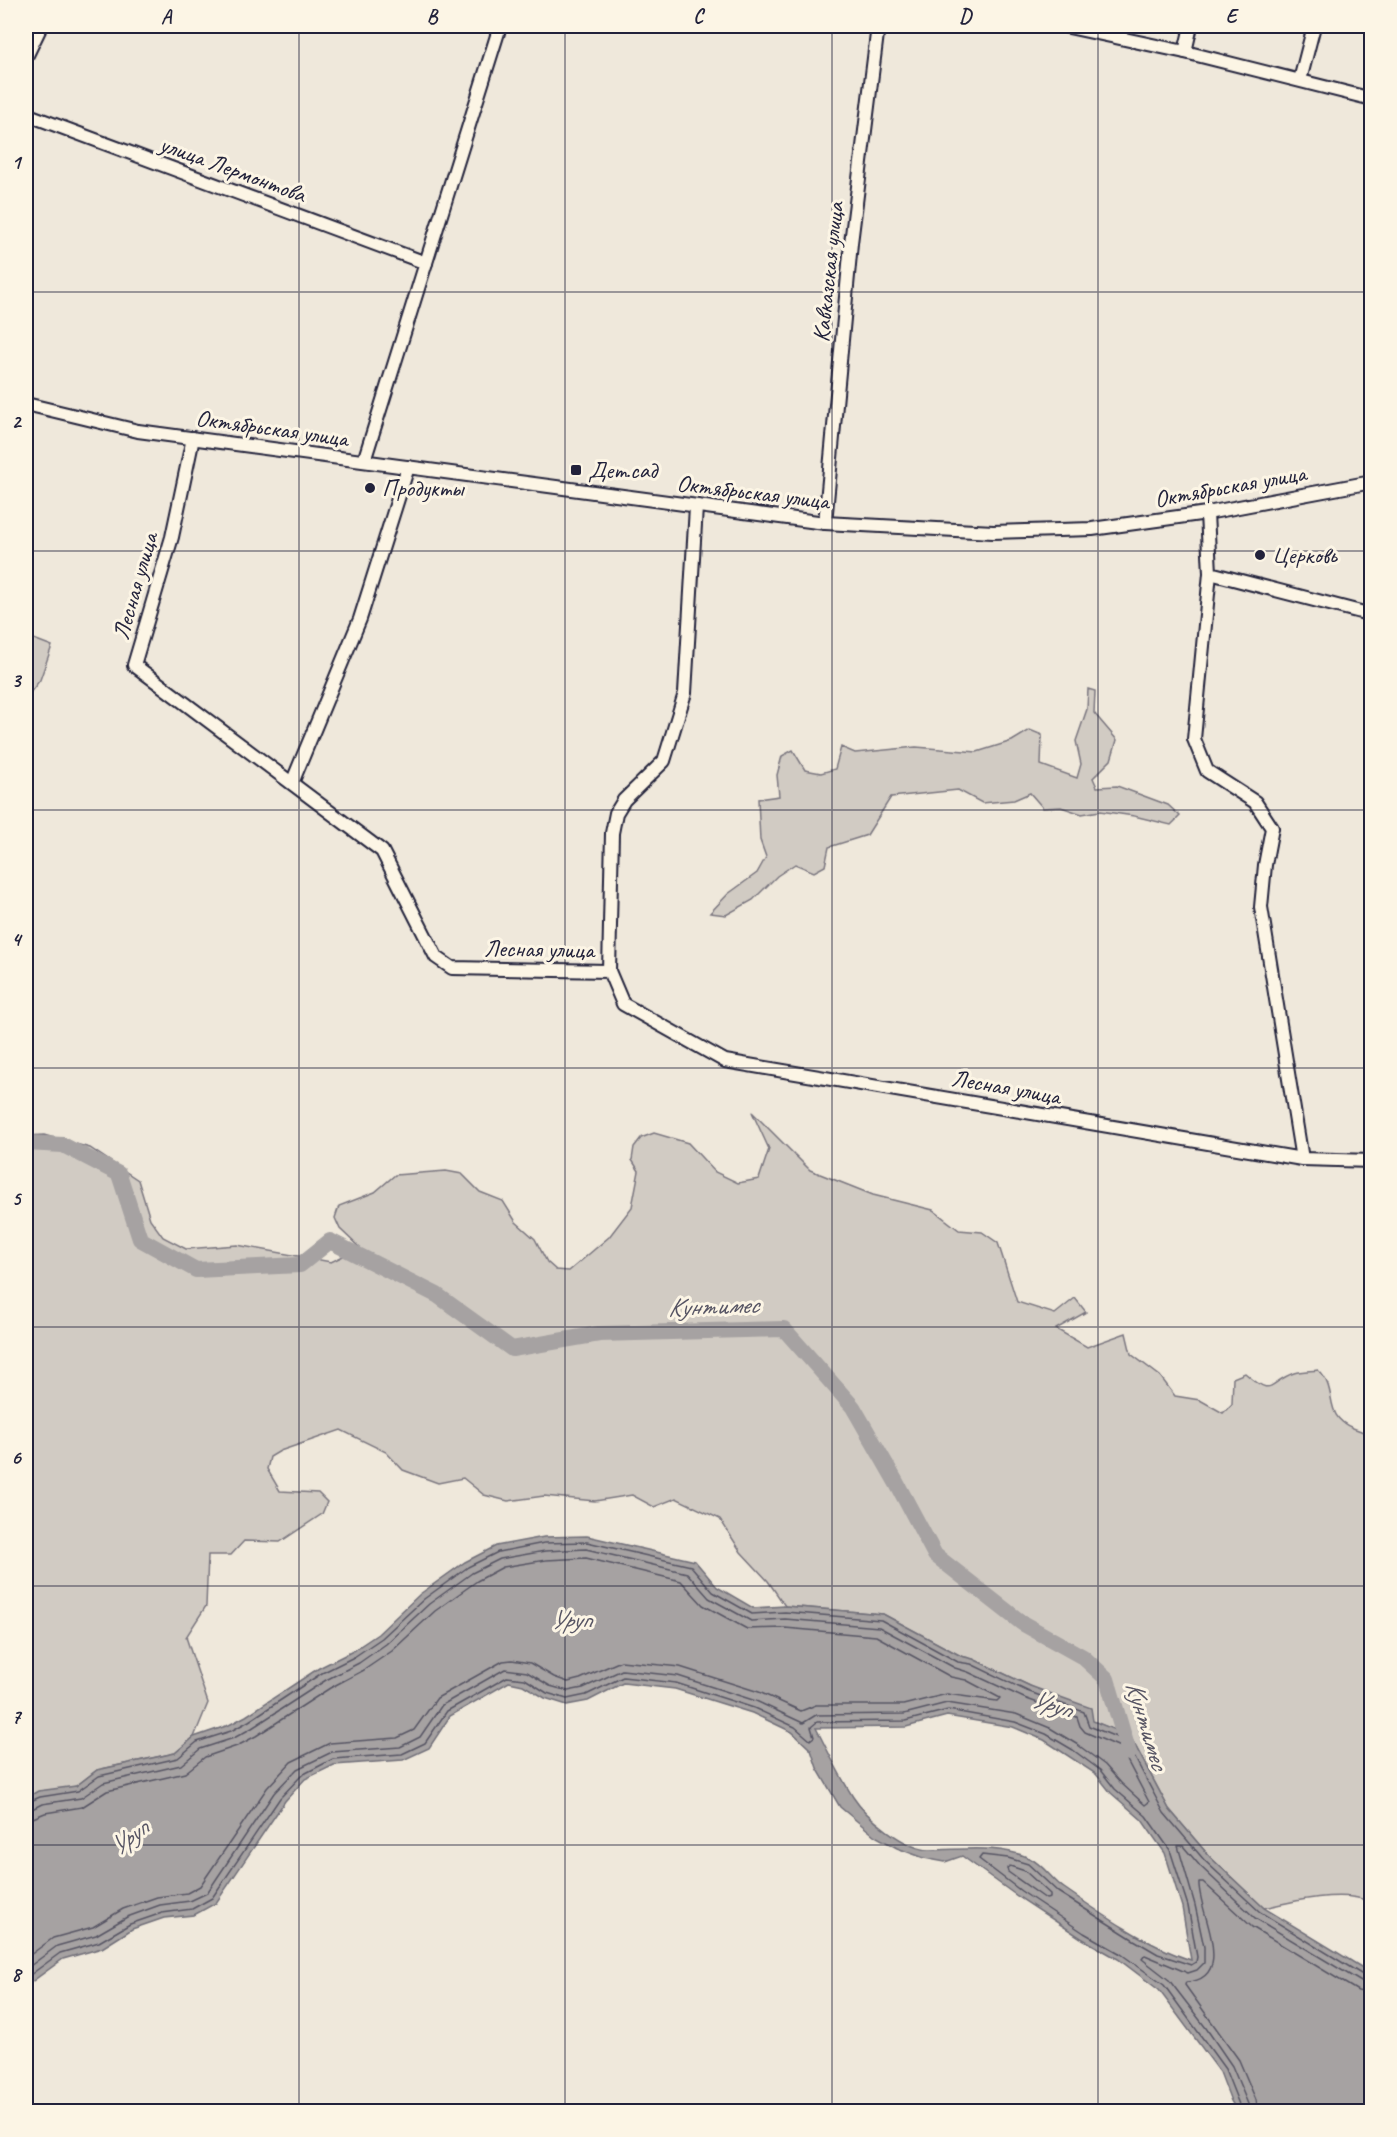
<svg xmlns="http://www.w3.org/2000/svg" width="1397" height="2137" font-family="Caveat,sans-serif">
  <rect width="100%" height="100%" fill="#efe8db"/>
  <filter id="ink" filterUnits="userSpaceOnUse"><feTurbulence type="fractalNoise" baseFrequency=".0167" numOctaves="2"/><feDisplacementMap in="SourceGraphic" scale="12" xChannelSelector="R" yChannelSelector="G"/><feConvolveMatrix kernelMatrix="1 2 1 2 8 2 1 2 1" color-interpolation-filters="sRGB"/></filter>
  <g filter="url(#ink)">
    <!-- green -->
    <g fill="#d1cbc3" stroke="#7a767f" stroke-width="1.5">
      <path d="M26,636L52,646L40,680L26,698Z"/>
      <path d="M1088,689L1095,691L1094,713L1117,740L1111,760L1093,778L1097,787L1117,786L1168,805L1180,816L1171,825L1134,816L1100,811L1082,814L1061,807L1043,808L1030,793L1014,800L982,803L958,790L891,797L867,835L829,847L825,866L814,872L795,864L777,876L753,900L726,915L710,913L728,894L757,873L766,857L760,840L758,799L779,796L777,775L782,756L793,750L805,770L821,773L835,769L841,747L855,753L916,747L977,752L1012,741L1030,730L1042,735L1041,765L1077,778L1081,764L1076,741L1087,709Z"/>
      <path d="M752,1112L810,1170L873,1195L933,1210L959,1230L982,1232L998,1243L1017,1302L1055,1314L1075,1298L1086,1312L1056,1329L1087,1347L1126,1333L1131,1354L1160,1376L1175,1396L1200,1400L1223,1413L1232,1404L1233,1378L1245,1373C1274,1399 1268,1382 1294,1373C1301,1371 1311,1371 1318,1370C1340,1391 1321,1415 1353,1428C1359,1430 1365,1433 1371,1434V1902C1343,1889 1293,1901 1264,1908L1210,1857L1169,1809L1130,1736L1092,1721L1030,1686L973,1659L961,1656L883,1614L785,1606L768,1581L741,1552L720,1519L676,1498L654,1507L632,1495L595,1501L544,1496L508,1501L484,1495L463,1478L438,1483L403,1470L386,1452L341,1430L280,1451L270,1457L267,1469L280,1491L318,1493L327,1502L322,1514L280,1542L244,1541L231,1555H208L206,1606L186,1637L208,1703L194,1737L175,1753L97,1770L76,1786L26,1801V1136L44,1135L90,1148L138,1180L150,1219L163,1237L186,1249L237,1245L331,1262L360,1248L340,1229L335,1218L339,1206L375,1192L395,1175L446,1171L462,1174L480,1192L503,1201L516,1222L535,1239L547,1262L556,1270L569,1271L609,1237L632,1207L639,1171L632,1160L634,1147L641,1138L654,1133L688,1143L715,1172L738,1183L759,1179L769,1149Z"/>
    </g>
    <!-- water -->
    <path fill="#a6a2a2" stroke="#716f79" stroke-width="1.5" fill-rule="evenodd" d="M587,1536L695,1561L717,1587L753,1608L785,1606L883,1614L961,1656L973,1659L1030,1686L1091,1708L1093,1721L1130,1736L1169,1809L1210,1857L1264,1908L1371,1973V2111H1237L1231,2101L1220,2072L1159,1990L1118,1959L1081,1938L1017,1896L962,1856L945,1862L924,1858L897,1848L875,1836L840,1807L817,1768L811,1750L792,1732L752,1713L675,1689L623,1683L588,1701L567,1705L545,1698L523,1685L509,1682L450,1716L429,1748L403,1760L334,1765L305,1779L285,1801L216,1903L194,1915L164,1918L132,1929L102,1948L63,1959L26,1986V1798L38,1791L76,1786L97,1770L175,1753L194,1737L229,1725L246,1716L319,1668L351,1652L378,1634L420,1594L465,1562L496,1546L544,1537ZM947,1716L1013,1727L1044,1740L1096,1774L1111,1793L1142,1820L1165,1853L1182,1907L1191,1960C1149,1947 1100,1913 1064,1888C1052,1880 1043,1864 1029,1858C998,1844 963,1850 930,1850C906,1850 865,1816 853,1797C839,1775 828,1751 816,1728L906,1727Z"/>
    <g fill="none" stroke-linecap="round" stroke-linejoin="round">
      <!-- shore -->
      <g stroke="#575564" stroke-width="1.5">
        <path d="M26,1803L40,1797L78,1791L99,1776L178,1758L197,1742L231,1731L249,1721L322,1673L354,1657L382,1638L424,1599L468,1567L498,1552L544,1543L587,1542L691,1566L713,1592L752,1614L785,1612L881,1620L958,1662L971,1664L1027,1691L1084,1712L1089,1726L1126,1741L1164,1813L1205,1861L1260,1912L1366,1977H1372"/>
        <path d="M26,1810L32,1809L42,1804L81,1798L103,1783L181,1765L200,1749L234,1738L252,1728L326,1680L359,1663L386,1644L429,1604L472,1573L500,1559L545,1551L586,1549L687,1573L709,1598L751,1621L785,1619L879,1627L955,1668L968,1672L1024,1698L1077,1717L1080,1726L1085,1732L1120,1747L1149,1802L1145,1805L1121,1783L1105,1765L1078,1745L1050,1728L1016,1714L947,1703L904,1714L816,1715L803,1723L756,1701L678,1676L622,1670L583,1688L568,1691L550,1686L527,1672L505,1669L442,1705L420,1737L400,1747L332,1752L297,1769L274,1793L207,1893L190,1901L160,1905L127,1917L96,1935L57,1946L26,1969"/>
        <path d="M26,1819L33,1818L45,1813L82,1807L107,1791L185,1773L205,1757L237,1746L256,1736L330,1688L364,1670L392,1651L435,1611L477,1581L503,1567L546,1560L586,1558L681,1581L703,1605L747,1629L785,1628L876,1636L951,1677L966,1680L1000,1698L997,1701L947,1694L903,1705H816L801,1711L759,1692L680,1667L621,1661L580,1679L568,1682L554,1677L530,1663L512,1660L503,1661L437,1698L414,1730L397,1738L330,1743L291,1762L267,1788L200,1886L187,1893L157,1897L123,1909L93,1927L53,1938L26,1958"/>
        <path d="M1010,1866L1025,1871L1050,1894V1898L1046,1899L1008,1872L1007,1868Z"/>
        <path d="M26,1978L60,1953L99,1942L130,1924L162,1913L192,1909L212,1898L280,1798L302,1775L333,1759L402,1754L425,1743L447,1711L507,1677L525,1679L547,1693L567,1699L586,1695L623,1677L676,1683L754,1708L795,1727L810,1740L814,1737L811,1727L817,1722L905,1721L948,1710L1015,1722L1046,1734L1073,1750L1100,1770L1115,1789L1146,1816L1170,1850L1188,1906L1197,1957L1196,1962L1191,1965L1158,1954L1134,1940L1058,1892L1028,1864L1008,1858L982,1855L979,1859L1021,1891L1084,1933L1121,1954L1164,1985L1225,2069L1242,2112"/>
        <path d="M1249,2112L1248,2104L1232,2066L1206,2028L1169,1980L1142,1959L1145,1955L1188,1973L1197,1970L1204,1963V1947L1195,1905L1178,1846H1183L1200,1866L1255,1918L1363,1983L1372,1985"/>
        <path d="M1258,2112L1256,2100L1239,2060L1185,1985L1186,1982C1239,1979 1197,1909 1199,1882H1203L1252,1927L1358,1991L1372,1994"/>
      </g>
      <!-- river -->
      <path stroke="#a6a2a2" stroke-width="16" d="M26,1143L63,1145L119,1174L140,1239L196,1270L300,1265L330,1241L437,1295L512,1349L599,1334L784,1329L853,1407L896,1482L935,1555L1022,1623L1083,1657L1107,1679L1129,1753"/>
      <!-- minor casing -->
      <g stroke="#22223b" stroke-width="16">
        <g id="minor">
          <path d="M1064,26L1185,52L1372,99"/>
          <path d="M1185,52L1191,26"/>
          <path d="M26,57L41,26"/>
          <path d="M1300,80L1314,26"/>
          <path d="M26,114L426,263"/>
          <path d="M26,404L138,431L825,523L993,532L1092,529L1207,513L1372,482"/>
          <path d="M193,438L172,537L134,665L382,851L436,957L452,968L609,971L623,1004L725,1061L1302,1159L1372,1161"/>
          <path d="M364,461L500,26"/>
          <path d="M1207,513L1210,573L1372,615"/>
          <path d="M825,523L851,243L878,26"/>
          <path d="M1210,573L1194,739L1207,771L1255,802L1272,828L1265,865L1261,907L1302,1159"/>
          <path d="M292,783L360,619L408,467"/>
          <path d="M609,971L612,833L616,813L624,800L664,761L685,693L696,507"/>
        </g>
      </g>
      <!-- minor -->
      <use href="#minor" stroke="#fcf5e5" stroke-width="12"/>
    </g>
  </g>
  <!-- grid -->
  <path fill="none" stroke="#22223b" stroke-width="1.5" stroke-opacity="0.55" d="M299,26V2112M565,26V2112M832,26V2112M1098,26V2112M26,292H1372M26,551H1372M26,810H1372M26,1068H1372M26,1327H1372M26,1586H1372M26,1845H1372"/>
  <!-- markers -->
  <g fill="#22223b" stroke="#fcf5e5" stroke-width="2">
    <rect x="570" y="464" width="12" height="12" rx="3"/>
    <circle cx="370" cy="488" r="6"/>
    <circle cx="1260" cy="555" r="6"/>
  </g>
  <g text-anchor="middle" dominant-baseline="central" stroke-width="6" stroke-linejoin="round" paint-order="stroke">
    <!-- street labels -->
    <g font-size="24" fill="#22223b" stroke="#fcf5e5">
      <text transform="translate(233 169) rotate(20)">улица Лермонтова</text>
      <text transform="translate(828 272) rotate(-84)">Кавказская улица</text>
      <text transform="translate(272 428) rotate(8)">Октябрьская улица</text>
      <text transform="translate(1230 486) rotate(-10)">Октябрьская улица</text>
      <text transform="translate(753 492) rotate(7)">Октябрьская улица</text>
      <text transform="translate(135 586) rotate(-74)">Лесная улица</text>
      <text transform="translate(539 949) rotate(1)">Лесная улица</text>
      <text transform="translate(1006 1087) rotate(10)">Лесная улица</text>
    </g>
    <!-- poi labels -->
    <g font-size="24" fill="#22223b" stroke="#fcf5e5" text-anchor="start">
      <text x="588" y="470">Дет.сад</text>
      <text x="382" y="488">Продукты</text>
      <text x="1272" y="555">Церковь</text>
    </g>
    <!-- water labels -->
    <g font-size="26" font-style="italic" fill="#575564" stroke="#fcf5e5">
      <text transform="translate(713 1306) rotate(-2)">Кунтимес</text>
      <text x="571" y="1619">Уруп</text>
      <text transform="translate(1052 1704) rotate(18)">Уруп</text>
      <text transform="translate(1147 1725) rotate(73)">Кунтимес</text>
      <text transform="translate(129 1837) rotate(-37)">Уруп</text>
    </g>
  </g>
  <!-- margin -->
  <rect width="1397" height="2137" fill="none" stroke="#fcf5e5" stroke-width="66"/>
  <rect x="33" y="33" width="1331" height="2071" fill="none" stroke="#22223b" stroke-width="2"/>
  <g font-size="20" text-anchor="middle" font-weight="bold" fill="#22223b">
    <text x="166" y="23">A</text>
    <text x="432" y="23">B</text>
    <text x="698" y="23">C</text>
    <text x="965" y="23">D</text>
    <text x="1231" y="23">E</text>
    <text x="16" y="169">1</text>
    <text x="16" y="428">2</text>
    <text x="16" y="687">3</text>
    <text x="16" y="946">4</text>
    <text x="16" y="1205">5</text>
    <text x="16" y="1464">6</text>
    <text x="16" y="1723">7</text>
    <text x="16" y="1981">8</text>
  </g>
</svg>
